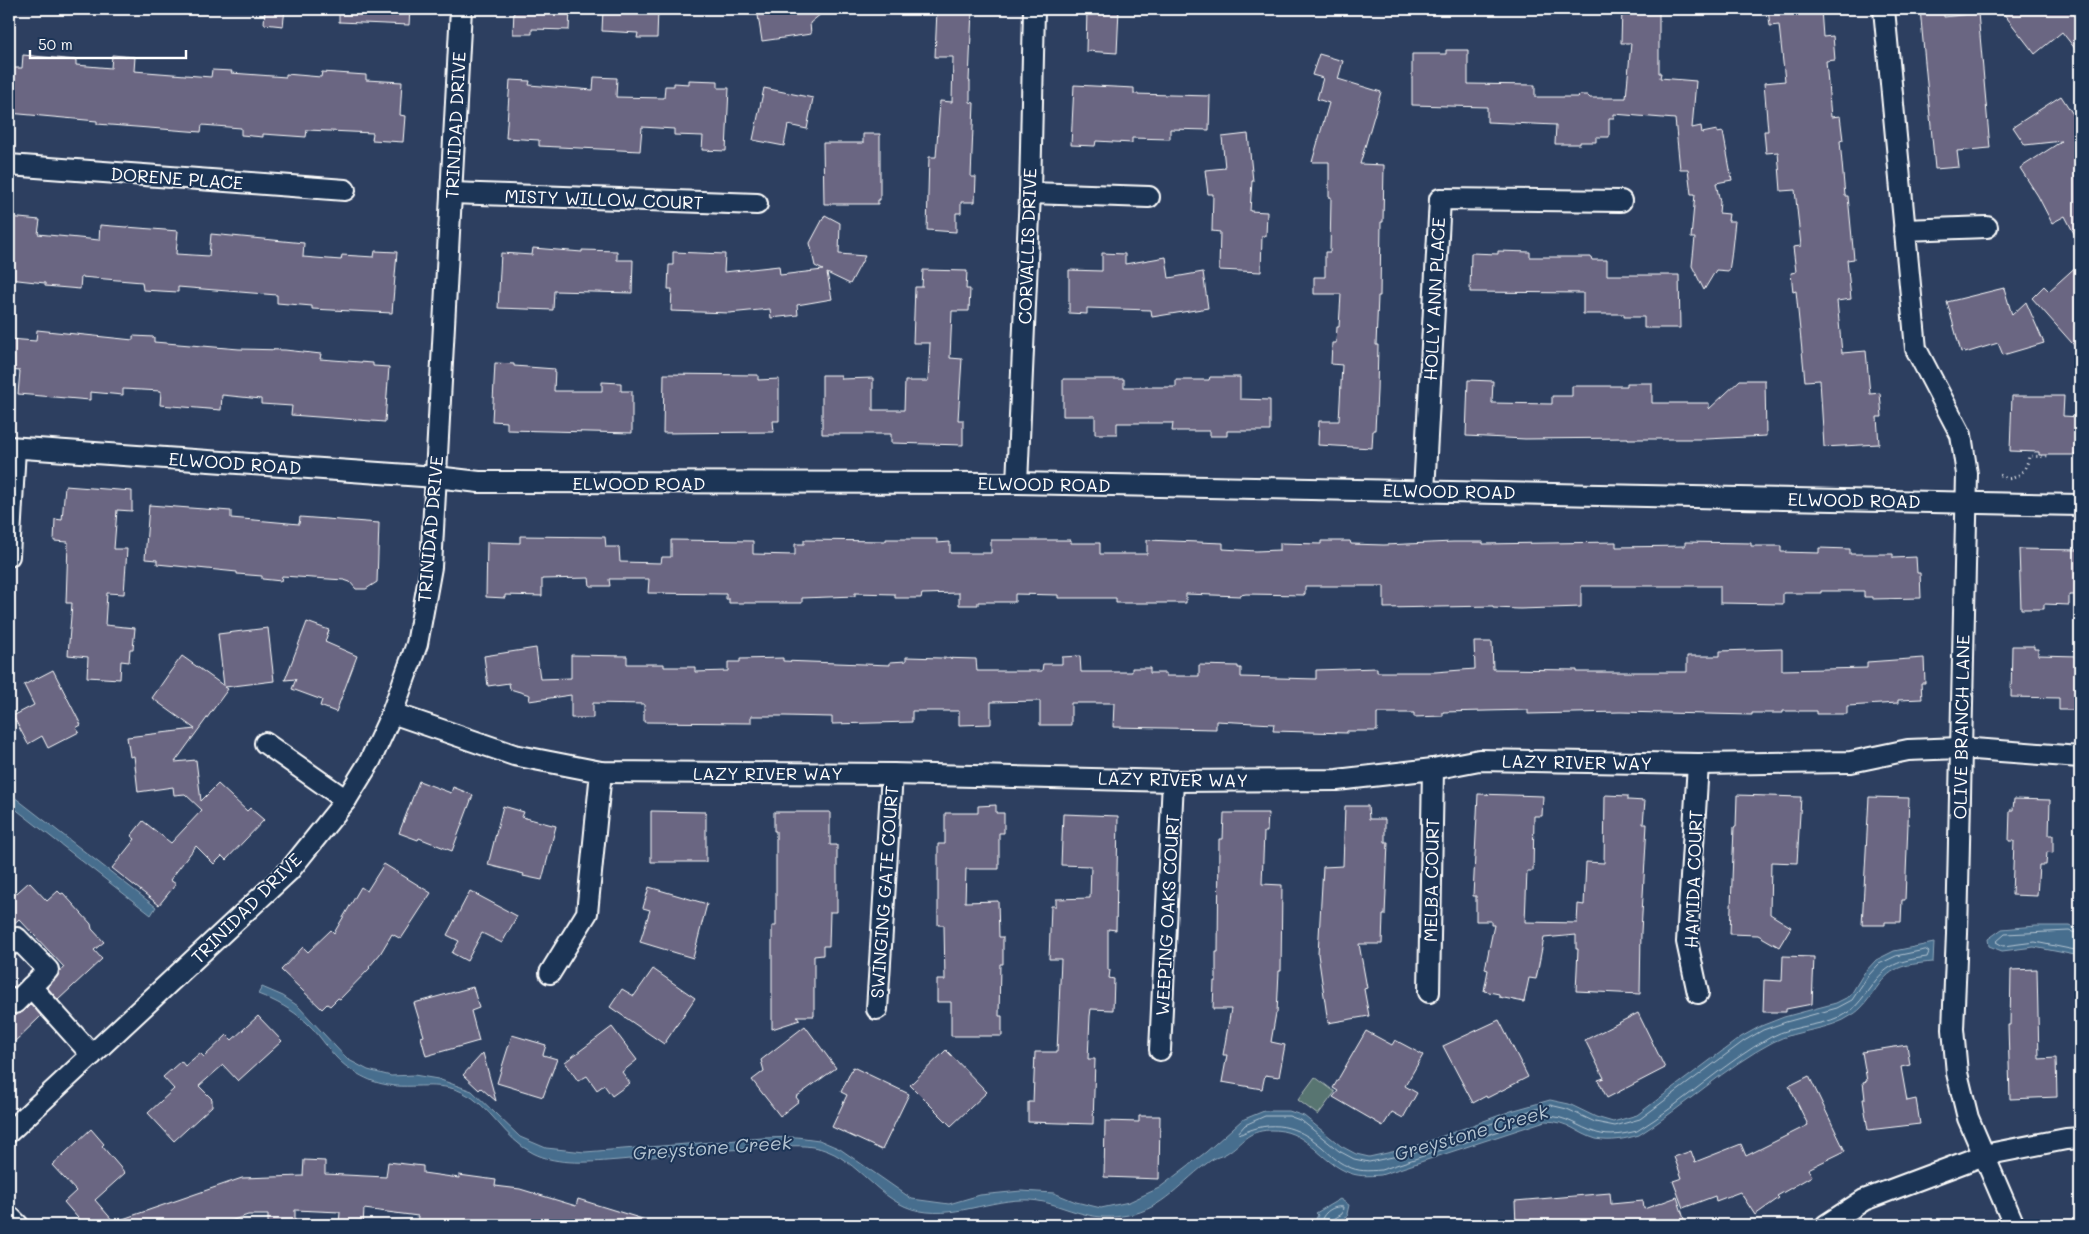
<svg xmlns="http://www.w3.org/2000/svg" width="2089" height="1234" font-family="Mali,sans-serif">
  <rect width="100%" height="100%" fill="#2d3f60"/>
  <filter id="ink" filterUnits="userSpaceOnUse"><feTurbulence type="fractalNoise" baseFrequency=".02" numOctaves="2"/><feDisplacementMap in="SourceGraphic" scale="10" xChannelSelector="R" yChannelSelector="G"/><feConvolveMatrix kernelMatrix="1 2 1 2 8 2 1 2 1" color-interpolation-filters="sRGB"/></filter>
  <g filter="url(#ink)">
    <!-- green -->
    <path fill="#587471" stroke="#acbab8" d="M1315,1077L1335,1092L1318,1115L1298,1100Z"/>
    <!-- water -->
    <g fill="#466e8e" stroke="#90a8bb">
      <path d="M9,793L156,907L151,915L9,804Z"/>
      <path d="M2036,926H2070L2080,930V956L2034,947L2002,951L1989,946L1988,939L2002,929Z"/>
      <path d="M1934,943L1933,962C1901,965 1891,966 1873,993C1867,1001 1861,1010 1852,1015C1829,1031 1798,1029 1773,1042C1725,1067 1685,1106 1639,1135C1625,1139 1611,1142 1596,1139C1576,1133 1569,1121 1545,1121L1381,1175C1368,1176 1357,1177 1345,1171C1317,1158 1306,1129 1270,1130C1246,1131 1243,1143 1227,1153C1221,1157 1215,1157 1210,1161C1183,1180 1162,1210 1128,1215C1113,1218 1099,1218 1084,1214C1066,1210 1049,1201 1030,1200C990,1198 952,1221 912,1209C874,1197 854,1153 813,1147C795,1144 775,1147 757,1148C711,1151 665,1156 619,1160C593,1162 558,1166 533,1153C504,1139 491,1105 462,1092C439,1081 412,1089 388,1085C375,1083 364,1078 353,1071C330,1057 324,1038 306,1022C291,1009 276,1001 258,994L262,987L283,996L298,1006L347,1059L368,1070L391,1076L414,1075L438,1079L472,1091L520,1137L546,1148L585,1152L763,1138L797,1137L819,1140L840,1149L912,1199L949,1204L980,1195L1021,1191L1054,1193L1076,1202L1101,1208L1129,1202L1159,1188L1206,1152L1242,1120L1264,1111H1289L1304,1116L1341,1146L1356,1154L1369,1157L1410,1148L1511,1111L1550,1100L1569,1104L1596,1117L1613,1122L1637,1115L1741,1037L1761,1026L1784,1017L1836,1003L1850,996L1864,973L1876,960L1894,951Z"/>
      <path d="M1340,1199L1349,1205L1347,1214L1348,1216L1332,1225H1317L1315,1221L1318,1215L1316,1213Z"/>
    </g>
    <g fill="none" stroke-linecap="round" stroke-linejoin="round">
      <!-- shore -->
      <g stroke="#b5c5d2" stroke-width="1">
        <path d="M2080,934L2069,931L2005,934L1996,942L2003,946L2035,942L2080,951"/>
        <path d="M1926,950L1929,952L1927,957C1898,961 1887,964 1870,988C1864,996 1858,1005 1850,1011C1827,1027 1795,1024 1771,1037C1723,1063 1683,1103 1637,1131C1624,1134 1610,1137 1597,1133C1577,1127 1568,1116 1545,1116L1381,1170C1369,1171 1358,1172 1347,1166C1337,1162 1330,1154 1322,1147C1296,1125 1272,1119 1241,1134L1238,1133L1245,1125L1265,1116H1289L1302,1121L1339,1151L1354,1159L1369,1162L1412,1153L1512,1116L1550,1105L1567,1109L1595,1122L1615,1126L1640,1119L1744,1041L1763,1030L1786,1022L1837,1008L1852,1000L1868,976L1879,964L1896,956Z"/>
        <path d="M1321,1225C1320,1215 1332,1205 1343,1207L1342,1214L1332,1220L1331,1225"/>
      </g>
    </g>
    <!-- building -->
    <g fill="#6b6682" stroke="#fff">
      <path d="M265,9H285L283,26L264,24Z"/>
      <path d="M339,9H410L409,25L339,22Z"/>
      <path d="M514,9H570L569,30L532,29V34H513Z"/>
      <path d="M603,9H658L657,38H637L638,33L602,31Z"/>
      <path d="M757,9H827L810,23L811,34L762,41Z"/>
      <path d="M937,9H972L969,81H970V102L974,103L971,177H976L975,202H961V213H956V232L927,230L929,157H936L940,101L952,102L953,57H935Z"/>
      <path d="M1087,9H1119L1117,53L1086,51Z"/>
      <path d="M1622,9H1659V73H1661L1660,78L1696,81L1692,128L1701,126L1702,133L1717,130V133L1723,132L1732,180L1716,183L1720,202L1719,213L1729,214L1728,221H1735L1731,258L1729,271L1716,270L1704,290L1692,266L1695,238H1691L1695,194H1691L1688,169H1680L1675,119L1614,114V118H1609V137H1596V142H1580V144H1555L1556,125L1487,122V107L1412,105V54H1446V50H1468V84L1535,85V97H1578L1580,95H1587L1590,98H1626L1631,43H1621Z"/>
      <path d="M1768,9H1821L1823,37L1833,36L1835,60L1826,61L1831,117L1840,116L1843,140L1840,141L1845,196H1848L1854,259L1847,260L1851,299L1837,301L1842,353L1866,351L1870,394L1880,393L1882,417H1877L1879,444L1824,447L1820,380L1805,381L1796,291L1793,292L1791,273L1796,272L1793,247L1801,246L1795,190L1781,191L1778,152L1766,153L1764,131H1768L1764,83L1785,81L1779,25L1770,26Z"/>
      <path d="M1920,9H1944V17L1978,13L1990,148L1957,151L1959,167L1935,169Z"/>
      <path d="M2000,9H2071L2080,20V55L2062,32L2035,54Z"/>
      <path d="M1319,54L1343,61L1338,79L1381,92L1360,164L1384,165L1383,222H1381L1380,296H1378L1376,345H1378L1377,391L1375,430H1373L1372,448L1318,445L1319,421H1339L1342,365L1331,364L1332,343H1336L1337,327H1339L1341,294H1314V277H1325V252H1330L1331,197H1329V162H1312L1329,103L1317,99L1323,78L1312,75Z"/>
      <path d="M23,55L76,60V65L111,68L112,55L135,57L134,71L211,77L212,70L232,71L231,73L286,77V74L321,77L322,72L366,75V80L402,82L400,115L405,116L403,142L372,140L373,133L307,130L306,137L263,134V137L241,135V128L202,125L201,132L97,124V121L9,113L13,68H22Z"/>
      <path d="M594,77L617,78L616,97L664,98L665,86H674V83L689,84V80L718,81V88H729L726,151L702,150L703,136L674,135V129L642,127L640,151L539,146V140L506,138L510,80L530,81L529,85L593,90Z"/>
      <path d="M1074,85L1134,88V94L1210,96L1209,130L1170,129V139L1132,138V143L1096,141L1095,146L1071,145Z"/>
      <path d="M764,88L813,98L807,129L788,125L784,146L753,140Z"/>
      <path d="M2061,96L2080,125V245L2065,216L2052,223L2038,196L2020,168L2062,141L2025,145L2013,127Z"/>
      <path d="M863,134H880V200H878V204H824L823,143H863Z"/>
      <path d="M1248,134L1253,181H1252L1250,211L1267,212L1266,236H1262L1261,272L1219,270L1220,232L1212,231L1213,194H1208L1205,170L1225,168L1222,137Z"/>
      <path d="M825,215L840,223L839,254L865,256L850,284L827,273L832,299L797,305L798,315L771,318L770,309L729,313L671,311L672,289H668L669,265H673V252L725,254L724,272L779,266L780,275L823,270L815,266L810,243Z"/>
      <path d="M9,217L40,220L38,234L99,240L100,225L178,231L176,254L209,256L211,234L304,243L303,257L341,260L342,255L374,257L375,251L397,252L392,313L312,309V306L277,303V295L178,287V292L143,290L142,282L81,277L80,289L45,286V283L9,279Z"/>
      <path d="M533,248L582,252V250L617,251V260H633L632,293L554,291L553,310L498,308L501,253L532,255Z"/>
      <path d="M1498,251L1530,252V257H1591L1592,260H1607V275H1679L1680,328H1644V317H1624V314H1583V293L1470,292L1471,253L1498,254Z"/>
      <path d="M1102,253L1125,254V264L1166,257L1169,278L1203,272L1208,308L1152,317L1151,310L1087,308V314L1069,313V270L1102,271Z"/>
      <path d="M2080,263V352L2032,298L2044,286L2049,291Z"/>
      <path d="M923,270L967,271L966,289H970L969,311H952L950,358L962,359L958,420H963V445L891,443V434H822V375H841V379L873,378V410H904L905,381H928L930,343H913L915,287H922Z"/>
      <path d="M2004,288L2012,315L2026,302L2044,343L2003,355L1998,343L1965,353L1964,351L1961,352L1947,302Z"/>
      <path d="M37,330L133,340V336L154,337V342L239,349L285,350L321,354L320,359L373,363V366L389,367L385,422L291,415L292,406L261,404V399L222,395L221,410L160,405L161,391L123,389V395L90,392V400L18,394L20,371L9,370V339L36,341Z"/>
      <path d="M495,363L514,364V366L555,369L554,391H602V382L621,383V391H632V433L507,430V422L492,421Z"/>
      <path d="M664,374L758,375V380L779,379V421H773L774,432L663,433Z"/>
      <path d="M1210,377H1240V399L1270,400V431H1227V436H1210V431H1172L1173,423H1117V434H1095V416H1063V379H1124V387H1176V380H1209Z"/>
      <path d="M1468,380L1493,381L1492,403L1552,404V396H1572V386H1627V383H1652V403H1709V409L1740,380H1765L1766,436L1707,439H1628V438L1525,439L1466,436Z"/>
      <path d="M2012,396H2064L2063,416L2080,417V455H2039V452L2010,451Z"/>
      <path d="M65,486L132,491V511L117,510L114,549H127L124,594L107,593L105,625L135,628L133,649H130L129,662L121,661L120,679L87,677L88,657L68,655L72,603H66L68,542L54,541L55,519L62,520Z"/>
      <path d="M149,505L231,511V518L266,521L299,524L300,517L379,523L377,582L366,589H356L350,582L344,580L282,576L281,581L262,579V576L237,574V572L157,564V560L145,559Z"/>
      <path d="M520,536L605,537L606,547H619L620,562L661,563L662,557H671V540L753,541V554L795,555V544H804V540L886,541V539H937V543L950,542V553H991V540H1071V543H1100V554H1147V540L1223,543V549L1256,551L1280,550V543L1321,544V541H1350L1351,544L1384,545L1453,542H1483V544L1616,542V547L1685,546V542L1751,543V546H1781V552L1819,553V548L1850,549V554H1893V558L1916,557L1917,573H1920L1921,598L1872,599V597H1864V591H1821V593H1783V604L1720,603V586H1581V607L1520,609L1493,608V606L1384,608V586H1305V595L1246,594L1240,595V596L1186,594V603H1116V598H1058V595L1015,594V602H978V605H959V593L922,594L921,598H895V594L855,593V596L802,598V603H729V599H726V594L648,593L649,579H609L610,586H590L589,578L542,579V596L505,595V598L486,597L487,542L520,543Z"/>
      <path d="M2019,549L2080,550V595H2069V605L2044,604V609H2021Z"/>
      <path d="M307,622L329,630L325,642L357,656L336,712L320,706L322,700L292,689L296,679L285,680Z"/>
      <path d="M268,628L274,681L225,687L228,689L175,762L196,760L201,801L218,784L247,811L250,808L264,820L226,860L222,856L214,864L196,846L170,880L176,884L159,905L112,868L135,839L131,836L143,821L171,843L202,810L185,794L174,795L173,787L138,792L134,756L130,757L127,737L195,729L152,698L170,672L182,656L224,686L218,634Z"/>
      <path d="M1474,642H1492L1493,669L1577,670V672H1687V656H1720V651L1782,649V670L1867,668V662L1924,658L1925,683H1921L1922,699L1898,700V703L1847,706V714H1817V711H1783V713H1752V715L1620,712L1528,714V710L1443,712V716L1414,717V713H1377V731H1347V733L1273,731L1274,724L1216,721V729L1113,727L1114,703H1071V725H1040V701L991,702V724L959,725V711H912V722L832,724V717L785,716H751V723L644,722V704L593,703V718H571V695L529,701L530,695L510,689L509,683L488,686L484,656L536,648L540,679L571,678V655L627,656V664H664V667H695V672L728,671V662H740V659L783,658V661L890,665V662L906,661V657L976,659L977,671H1042L1043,664H1062V657L1080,656L1081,672H1132V668H1150V673H1166V676H1199V665L1238,666V668H1241V677L1316,679V670L1377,668V672H1435L1475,669Z"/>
      <path d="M2012,646H2034V649H2038V655L2078,656V661H2080V710H2059V698L2011,697Z"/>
      <path d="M53,670L81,725L76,728L79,732L48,748L42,736L28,744L13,716L34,705L24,685Z"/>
      <path d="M419,781L451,793L453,787L473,795L452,851L419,838L418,840L399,833Z"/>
      <path d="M1478,794L1543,796L1542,816H1534L1533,871H1527L1525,922L1577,923L1578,904L1584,905L1586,862L1604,863L1605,795L1628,796V800L1645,801L1643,824H1647L1641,932L1640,994L1576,991L1578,949H1576V935L1544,938L1536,979L1529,978L1524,1002L1499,997V994L1484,991L1488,970L1485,969L1494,925H1491V921H1476V896H1473Z"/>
      <path d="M1737,795L1801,797L1797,863L1771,862L1770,914L1791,927L1779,947L1758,935L1730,934L1734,827H1736Z"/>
      <path d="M1869,797L1909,798L1905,900H1902L1901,922H1885V925H1862Z"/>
      <path d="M2014,799L2050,800L2049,835H2053V853L2047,852L2046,865H2039L2037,896L2012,895L2014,841H2009L2010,810H2013Z"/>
      <path d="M996,805V813H1004V833H999V869H966L965,902L998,901L999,937H1003V964H1000L999,1016H1002V1036H951V1002H937V980H945L944,925H938V844H945V813H978V806Z"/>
      <path d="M503,806L524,812L522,817L556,826L542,880L523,876L524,874L488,865Z"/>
      <path d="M1345,806H1368L1369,819H1385V842H1388L1385,915H1383L1382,944H1359L1367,988L1364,989L1369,1016L1328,1023L1318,954L1323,867L1343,866Z"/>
      <path d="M651,811L706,812V862H651Z"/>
      <path d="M774,812H830V845H837V912H830L829,946H823V955L814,956V1016H797L800,1020L772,1029V926H776V831H774Z"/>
      <path d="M1224,813H1268L1267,832H1264L1262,884L1282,885L1281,971H1279L1277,1013H1276L1271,1042L1285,1045L1279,1077L1265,1075L1262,1089L1222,1082L1227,1055H1223L1231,1009H1213L1214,981H1216V952H1218L1219,839H1223Z"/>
      <path d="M1063,814L1118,816L1116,930L1108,929V970H1110L1109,978L1114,979L1113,1010L1091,1009L1090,1016L1088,1059H1095L1093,1124L1028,1122V1102H1033L1035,1052H1057L1061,959H1049L1051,906H1056V899L1090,898L1091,866L1061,865Z"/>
      <path d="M384,864L431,893L401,939L392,934L380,954L369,967L370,968L340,999L338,998L330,1006L327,1004L322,1009L281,970L303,947L308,952L331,930L334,933L361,887L367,891Z"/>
      <path d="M29,882L47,901L58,891L61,894L63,893L91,924L92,929L104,942L94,950L102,959L58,1000L47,987L64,967L19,919L9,928V900Z"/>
      <path d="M649,887L707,904L693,958L640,942L650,910L643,908Z"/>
      <path d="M470,891L517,916L502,943L482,933L467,961L452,953L459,941L447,935Z"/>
      <path d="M1783,956L1814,957L1812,1004L1786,1009V1012H1763L1764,980L1782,981Z"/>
      <path d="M653,969L695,998L664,1044L610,1007L622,989L634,996Z"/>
      <path d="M2037,969L2039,1059L2056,1058L2057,1097L2010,1099L2008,1025H2010L2011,970Z"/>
      <path d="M473,987L479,1008L471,1011L479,1041L426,1056L421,1037L424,1036L414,1003Z"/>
      <path d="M31,1004L41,1016L9,1047V1018L13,1015L23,1012Z"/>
      <path d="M1638,1013L1665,1068L1607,1098L1598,1080L1604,1078L1585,1040Z"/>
      <path d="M258,1016L282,1041L238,1081L223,1065L199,1086L212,1099V1106L174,1141L148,1113L174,1089L163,1077L181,1061L185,1066L200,1053L204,1057L227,1035L232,1040Z"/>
      <path d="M1499,1020L1528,1077L1487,1098L1486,1096L1473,1103L1443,1046Z"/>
      <path d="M805,1026L836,1068L796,1097L799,1101L780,1116L752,1080L764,1071L761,1060Z"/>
      <path d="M612,1027L637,1060L622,1072L630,1083L612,1096L604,1085L597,1090L587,1076L578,1081L565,1062Z"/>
      <path d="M1366,1031L1392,1045L1395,1040L1423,1055L1405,1086L1417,1093L1403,1118L1392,1112L1383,1126L1333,1097L1338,1091L1333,1088Z"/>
      <path d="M512,1035L546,1045L543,1055L557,1059L543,1097L497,1083Z"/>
      <path d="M1907,1045L1910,1065L1901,1067L1907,1101L1916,1099L1920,1124L1868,1130L1863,1099H1865L1863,1082L1867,1081L1862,1052Z"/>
      <path d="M946,1050L987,1092L951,1126L910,1085Z"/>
      <path d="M483,1053L496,1101L481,1088L479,1090L463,1075Z"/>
      <path d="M853,1067L909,1094L882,1150L832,1127L847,1095L841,1092Z"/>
      <path d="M1809,1076L1845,1151L1808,1169L1812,1176L1777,1196L1779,1198L1755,1215L1740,1192L1716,1201L1715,1196L1683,1208L1673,1181L1682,1178L1674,1157L1691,1151L1695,1162L1741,1144L1746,1156L1808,1125L1789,1086Z"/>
      <path d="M1139,1116H1160L1159,1179L1104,1177L1105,1121L1139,1122Z"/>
      <path d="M91,1129L104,1144L102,1146L125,1173L95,1200L114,1222L242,1178L303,1176L304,1160L325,1161V1174L386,1177L388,1162L423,1166V1173L459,1178V1175L496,1180L495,1186L520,1189L576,1206L578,1199L649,1221L648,1225H498L479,1223V1225H417L418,1216L364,1209L363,1225H339L340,1212L295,1210V1225H268V1215H248L219,1225H84L64,1202L76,1191L52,1165Z"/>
      <path d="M1610,1193L1611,1204L1643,1201L1644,1209L1677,1197L1686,1225H1516L1515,1201Z"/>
    </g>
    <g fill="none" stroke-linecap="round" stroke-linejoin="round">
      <!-- minor casing -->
      <g stroke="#fff" stroke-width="24">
        <g id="minor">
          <path d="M1884,9L1916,349L1961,435L1967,474L1957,934L1953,1029L1957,1073L1968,1118L2014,1225"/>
          <path d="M9,165L345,190"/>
          <path d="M451,193L757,204"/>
          <path d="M1030,193L1149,197"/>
          <path d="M1904,230L1987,227"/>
          <path d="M9,447L436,477L479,482L1017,483L2080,505"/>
          <path d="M1017,483L1030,193L1034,9"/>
          <path d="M1424,491L1440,199L1621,201"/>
          <path d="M9,556L15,448"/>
          <path d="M392,713L514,755L601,772L892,774L1173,781L1337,780L1433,769L1479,760L1698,764L1851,762L1908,750L1960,748L2080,757"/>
          <path d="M265,743L346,800"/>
          <path d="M1698,764L1687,942L1698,993"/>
          <path d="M9,946L17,938L48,970L15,1003L9,997"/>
          <path d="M550,973L587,913L601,772"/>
          <path d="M31,987L92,1055"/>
          <path d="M1429,992L1433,769"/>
          <path d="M877,1009L892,774"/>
          <path d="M1160,1050L1173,781"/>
          <path d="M9,1132L289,871L346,800L370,761L392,713L417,644L431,567L461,9"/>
          <path d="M9,1216L18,1225"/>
          <path d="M1826,1225L1864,1200L1984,1155L2066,1139L2080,1138"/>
        </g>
      </g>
      <!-- path -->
      <path stroke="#fff" stroke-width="3" stroke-dasharray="1 4" stroke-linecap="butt" d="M2000,475L2007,479C2020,478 2027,469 2029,456L2051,457"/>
      <!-- minor -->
      <use href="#minor" stroke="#1d3557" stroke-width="20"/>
    </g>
  </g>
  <g text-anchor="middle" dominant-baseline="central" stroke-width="4" stroke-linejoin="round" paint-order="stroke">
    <!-- street labels -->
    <g font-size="18" fill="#fff" stroke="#1d3557">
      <text transform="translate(455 125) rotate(-87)">TRINIDAD DRIVE</text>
      <text transform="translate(177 178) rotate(4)">DORENE PLACE</text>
      <text transform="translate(604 199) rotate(2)">MISTY WILLOW COURT</text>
      <text transform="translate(1027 246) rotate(-88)">CORVALLIS DRIVE</text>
      <text transform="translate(1434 299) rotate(-87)">HOLLY ANN PLACE</text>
      <text transform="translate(235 463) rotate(4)">ELWOOD ROAD</text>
      <text x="639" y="483">ELWOOD ROAD</text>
      <text transform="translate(1044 484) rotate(1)">ELWOOD ROAD</text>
      <text transform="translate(1449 491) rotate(1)">ELWOOD ROAD</text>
      <text transform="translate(1854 500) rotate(1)">ELWOOD ROAD</text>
      <text transform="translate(430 529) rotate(-85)">TRINIDAD DRIVE</text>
      <text transform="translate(1961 727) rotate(-89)">OLIVE BRANCH LANE</text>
      <text transform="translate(1577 762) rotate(1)">LAZY RIVER WAY</text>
      <text x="768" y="773">LAZY RIVER WAY</text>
      <text transform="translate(1173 779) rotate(1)">LAZY RIVER WAY</text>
      <text transform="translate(1693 879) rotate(-88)">HAMIDA COURT</text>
      <text transform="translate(1431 880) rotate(-89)">MELBA COURT</text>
      <text transform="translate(884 892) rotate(-86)">SWINGING GATE COURT</text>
      <text transform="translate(246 908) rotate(-45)">TRINIDAD DRIVE</text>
      <text transform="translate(1167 915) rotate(-87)">WEEPING OAKS COURT</text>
    </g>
    <!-- water labels -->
    <g font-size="19" font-style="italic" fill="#b5c5d2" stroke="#1d3557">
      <text transform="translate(1471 1132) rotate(-16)">Greystone Creek</text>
      <text transform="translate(712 1147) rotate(-4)">Greystone Creek</text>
    </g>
  </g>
  <!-- margin -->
  <rect width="2089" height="1234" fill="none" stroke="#1d3557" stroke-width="30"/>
  <rect x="15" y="15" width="2059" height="1204" fill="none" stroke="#fff" stroke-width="2" filter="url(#ink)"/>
  <!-- scale -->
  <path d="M30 50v8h156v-8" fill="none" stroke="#ffffff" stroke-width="2.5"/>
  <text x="38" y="50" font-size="15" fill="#ffffff" stroke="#1d3557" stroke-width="4" paint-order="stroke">50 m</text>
</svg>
